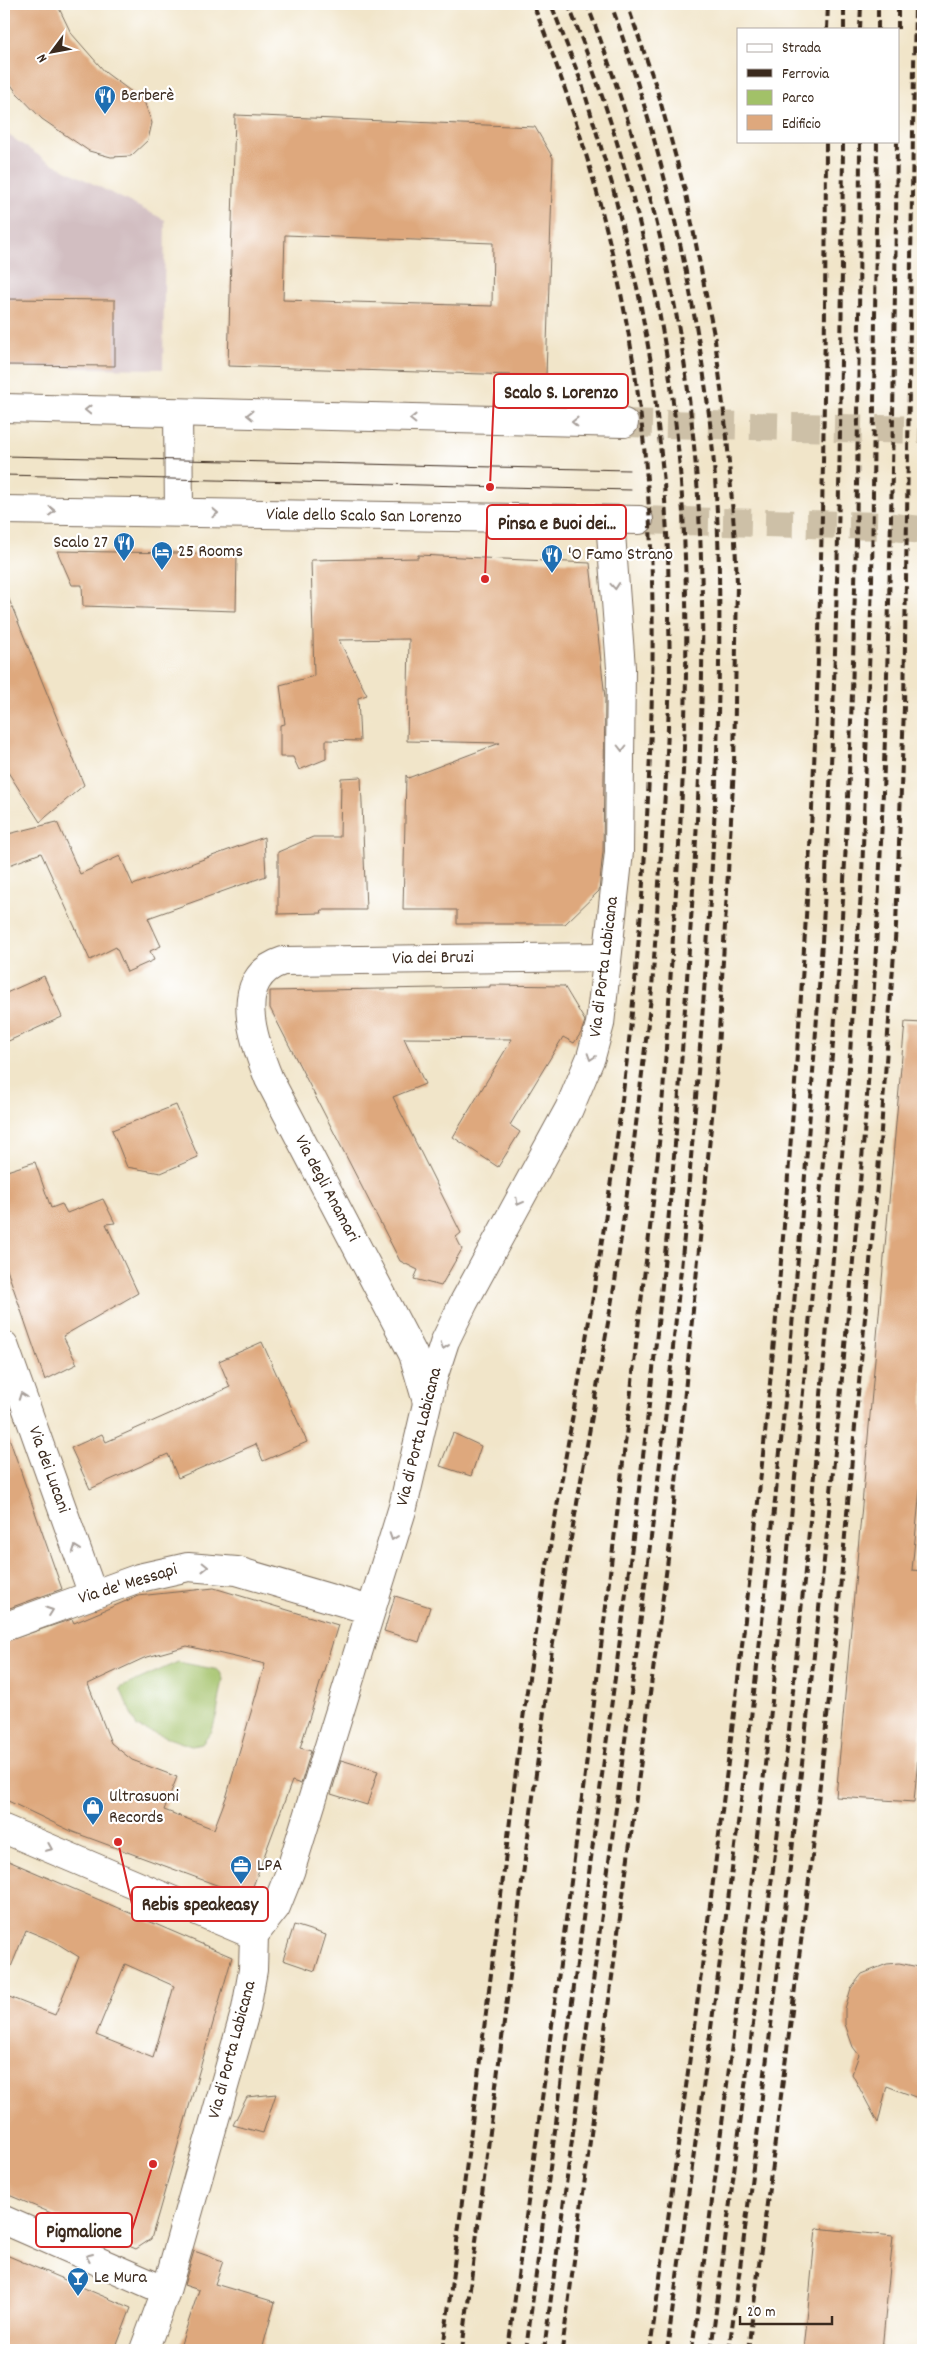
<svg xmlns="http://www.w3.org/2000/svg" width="927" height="2354" font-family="Dekko,sans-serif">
  <rect width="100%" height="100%" fill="#fff"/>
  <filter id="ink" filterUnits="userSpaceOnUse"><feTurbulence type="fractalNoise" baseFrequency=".02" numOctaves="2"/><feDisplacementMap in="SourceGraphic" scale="10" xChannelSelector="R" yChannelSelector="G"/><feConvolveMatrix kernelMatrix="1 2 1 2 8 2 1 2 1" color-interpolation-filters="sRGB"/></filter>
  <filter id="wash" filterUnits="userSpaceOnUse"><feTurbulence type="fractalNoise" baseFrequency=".0096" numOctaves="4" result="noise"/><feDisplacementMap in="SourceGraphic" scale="20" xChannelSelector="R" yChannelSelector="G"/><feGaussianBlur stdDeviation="1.12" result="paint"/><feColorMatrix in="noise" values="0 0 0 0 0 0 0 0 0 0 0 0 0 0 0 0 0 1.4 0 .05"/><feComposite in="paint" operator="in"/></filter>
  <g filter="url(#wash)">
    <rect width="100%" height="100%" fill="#f1e5c9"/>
    <!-- industrial -->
    <path fill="#d2bec1" d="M4,132L44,159L165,220L163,369L4,367Z"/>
    <!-- green -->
    <path fill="#a2c168" stroke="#6e7643" d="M178,1662L219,1670L223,1679L217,1713L212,1731L202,1744L191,1746L137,1727L120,1688Z"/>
    <g id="blocks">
      <!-- building -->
      <g fill="#dea87d" fill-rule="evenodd">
        <path d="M4,4H57L71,33L106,73L144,101L152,123L148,140L131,156L111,157L89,151L42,119L17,93L4,75Z"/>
        <path d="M235,115L535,127L553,158L546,376L228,366ZM285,235L493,243L492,306L283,300Z"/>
        <path d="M4,299L115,300V366L4,365Z"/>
        <path d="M57,551L237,554L236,611L83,606L82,585H72Z"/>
        <path d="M418,555L590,563L605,698L603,851L599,891L565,924H457V910H403L406,775L408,778L500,743L407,741L409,639L339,640L367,695L358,698L360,741L326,740V759L299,770L293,757H280V725L285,724L280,685L314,676L311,560L418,558Z"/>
        <path d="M4,587L84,785L40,822L4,766Z"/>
        <path d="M361,777L366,910H321L322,913L278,914V852L313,837H340L341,778Z"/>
        <path d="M57,822L80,874L120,856L133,885L264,837L266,876L148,918L161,946L150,951L154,960L127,972L116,947L90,960L41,853L4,867V835Z"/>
        <path d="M44,976L62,1017L4,1043V994Z"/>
        <path d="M490,985L564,986L585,1021L581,1033L574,1043L563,1037L510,1125L520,1132L498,1167L453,1137L512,1039L404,1038L425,1084L393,1097L461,1233L456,1237L462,1249L441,1286L414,1279L418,1270L400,1261L270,1008V991L490,987Z"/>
        <path d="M905,1022L923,1023V1459L912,1570L923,1571V1703L914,1802L836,1797Z"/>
        <path d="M176,1105L198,1157L161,1173L127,1167L112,1130Z"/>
        <path d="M35,1162L51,1208L62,1204L67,1213L103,1199L115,1223L106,1224L138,1293L63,1336L77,1364L45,1380L4,1261V1172Z"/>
        <path d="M262,1342L307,1442L263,1461L256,1444L178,1478L168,1454L90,1489L71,1448L102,1434L106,1442L230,1387L219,1361Z"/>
        <path d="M4,1432H7L62,1589L4,1610Z"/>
        <path d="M453,1433L481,1446L471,1476L440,1466Z"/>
        <path d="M214,1588L338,1625L300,1748L311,1751L301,1784L292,1781L249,1897L73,1832L4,1799V1642L72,1619L74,1623L138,1596ZM187,1646L265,1664L227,1795L214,1829L164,1810L177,1777L132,1760L111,1743L88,1684L144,1658Z"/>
        <path d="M395,1596L430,1607L419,1642L384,1631Z"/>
        <path d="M341,1760L378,1771L367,1805L331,1794Z"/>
        <path d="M4,1859L232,1957L151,2239L136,2249L4,2193V1995L55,2015L79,1957L55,1942L26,1930L4,1984ZM125,1964L174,1986L153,2058L96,2035Z"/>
        <path d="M294,1925L326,1935L315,1971L283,1960Z"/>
        <path d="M899,1963L923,1968V2100L887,2086L878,2123L852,2074L859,2055L853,2047L845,2024V2009L851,1988L862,1974L887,1964Z"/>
        <path d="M276,2094L263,2133L233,2125L247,2097Z"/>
        <path d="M816,2228L893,2236L882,2350H804Z"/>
        <path d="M194,2251L223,2261L215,2284L275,2302L262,2350H179L199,2290L184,2285Z"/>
        <path d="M4,2254L131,2308L115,2350H4Z"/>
      </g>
    </g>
  </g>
  <g filter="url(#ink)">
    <use href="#blocks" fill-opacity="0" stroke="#7b6b5a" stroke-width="1"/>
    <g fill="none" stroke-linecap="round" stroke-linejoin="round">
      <!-- secondary-tunnel -->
      <g stroke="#cdc0a7" stroke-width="28" stroke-dasharray="28 14" stroke-linecap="butt">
        <path d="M624,423L923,430"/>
        <path d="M639,520L884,526L923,530"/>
      </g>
      <!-- street casing -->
      <g stroke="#7b6b5a" stroke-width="30">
        <g id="street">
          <path d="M178,413L179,512"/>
          <path d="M4,1345L93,1595"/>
          <path d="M427,1402L413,1354L269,1079C254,1042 230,978 283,961L607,957"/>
          <path d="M4,1627L139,1578L188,1567L237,1571L370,1610"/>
          <path d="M4,1829L254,1935"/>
          <path d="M4,2220L166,2291"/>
          <path d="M144,2350L166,2291L246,2009L253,1970L254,1935L276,1907L290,1872L403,1507L433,1378L445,1341L464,1302L569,1109L591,1057L600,1024L619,852L621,668L610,520"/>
        </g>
      </g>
      <!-- secondary casing -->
      <g stroke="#7b6b5a" stroke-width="30">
        <g id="secondary">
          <path d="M4,408L624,423"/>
          <path d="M4,510L639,520"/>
        </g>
      </g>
      <!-- street -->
      <use href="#street" stroke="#fff" stroke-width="28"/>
      <!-- secondary -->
      <use href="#secondary" stroke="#fff" stroke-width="28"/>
      <!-- tram -->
      <g stroke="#3b2a1e" stroke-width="1">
        <path d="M4,456L629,470"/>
        <path d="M4,475L631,490"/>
      </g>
      <!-- rail -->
      <g stroke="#3b2a1e" stroke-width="4" stroke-dasharray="8 4" stroke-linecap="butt">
        <path d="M827,29L828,4"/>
        <path d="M844,29V4"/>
        <path d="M860,29L861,4"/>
        <path d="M878,29V4"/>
        <path d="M898,29V4"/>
        <path d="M443,2350C462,2204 480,2058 499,1912C510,1821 520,1730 535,1640C559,1486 589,1334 611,1180C631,1047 643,911 649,776C655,649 655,521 638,395C620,260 584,130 533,4"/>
        <path d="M462,2350L552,1649L615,1282L634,1141L652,989L666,778L670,677L668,551L664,483L652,368L639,296L612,184L582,84L551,4"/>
        <path d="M508,2350C553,2016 600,1681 636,1345C644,1274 654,1203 660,1132C666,1057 670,981 675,906C687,735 694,564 672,394C655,261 618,129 568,4"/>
        <path d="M526,2350C552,2153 578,1956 604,1760C631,1559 657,1358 674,1156C681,1073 686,990 692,906C703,732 710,557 687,383C670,253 634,126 587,4"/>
        <path d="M544,2350C566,2185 588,2020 610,1854C640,1626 671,1398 690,1169C702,1030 712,892 717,753C720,645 722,539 711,432C695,285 660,142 611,4"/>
        <path d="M562,2350L670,1544L717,1066L734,767L737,582L735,541L727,437L715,340L686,194L656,86L627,4"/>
        <path d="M650,2350C688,2074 726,1798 756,1521C777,1325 793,1129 805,932C822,669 825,405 826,141"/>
        <path d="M667,2350C693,2159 720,1967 744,1776C776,1514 801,1251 819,988C838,706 841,424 843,141"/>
        <path d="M692,2350C743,1978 786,1606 817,1232C826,1121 837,1010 843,899C857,647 859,394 860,141"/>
        <path d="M711,2350L782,1799L809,1532L847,1098L862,877L872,581L877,141"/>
        <path d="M729,2350C771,2037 809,1724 839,1410C850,1291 862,1173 870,1054C889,750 893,446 897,141"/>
        <path d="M748,2350L813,1849L837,1623L877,1186L888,1034L896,926L904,707L915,4"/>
      </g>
    </g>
    <!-- one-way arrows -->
    <defs><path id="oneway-chevron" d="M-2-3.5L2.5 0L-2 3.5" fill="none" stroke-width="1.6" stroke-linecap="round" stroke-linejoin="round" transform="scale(1.25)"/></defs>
    <g stroke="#a79f9a">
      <use href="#oneway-chevron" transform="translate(88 410) rotate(-179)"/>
      <use href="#oneway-chevron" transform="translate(250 415) rotate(-179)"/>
      <use href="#oneway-chevron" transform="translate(413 419) rotate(-179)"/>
      <use href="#oneway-chevron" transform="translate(575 422) rotate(-179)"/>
      <use href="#oneway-chevron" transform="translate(52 511) rotate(1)"/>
      <use href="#oneway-chevron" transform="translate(215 513) rotate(2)"/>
      <use href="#oneway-chevron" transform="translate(615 586) rotate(85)"/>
      <use href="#oneway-chevron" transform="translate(622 748) rotate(90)"/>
      <use href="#oneway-chevron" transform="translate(591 1057) rotate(108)"/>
      <use href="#oneway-chevron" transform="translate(519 1202) rotate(119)"/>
      <use href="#oneway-chevron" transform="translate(444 1346) rotate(110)"/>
      <use href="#oneway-chevron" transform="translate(22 1396) rotate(-110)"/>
      <use href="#oneway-chevron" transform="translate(393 1537) rotate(109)"/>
      <use href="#oneway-chevron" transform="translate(76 1549) rotate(-110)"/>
      <use href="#oneway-chevron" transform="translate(205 1567) rotate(1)"/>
      <use href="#oneway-chevron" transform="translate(50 1611) rotate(-20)"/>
      <use href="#oneway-chevron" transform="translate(49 1848) rotate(23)"/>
      <use href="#oneway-chevron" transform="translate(89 2257) rotate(-157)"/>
    </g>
  </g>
  <!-- icons -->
  <defs>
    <g id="restaurant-pin" transform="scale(1.125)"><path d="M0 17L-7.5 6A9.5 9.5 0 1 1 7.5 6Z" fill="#1f6fb2" stroke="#fff"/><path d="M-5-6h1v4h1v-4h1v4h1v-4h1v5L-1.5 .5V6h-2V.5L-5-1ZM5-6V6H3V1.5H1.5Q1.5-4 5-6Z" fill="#fff"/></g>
    <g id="hotel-pin" transform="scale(1.125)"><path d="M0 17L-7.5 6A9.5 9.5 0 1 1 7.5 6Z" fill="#1f6fb2" stroke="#fff"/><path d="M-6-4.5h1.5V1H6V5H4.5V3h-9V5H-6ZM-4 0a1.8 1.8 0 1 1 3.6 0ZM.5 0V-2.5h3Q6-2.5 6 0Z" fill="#fff"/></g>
    <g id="shop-pin" transform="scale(1.125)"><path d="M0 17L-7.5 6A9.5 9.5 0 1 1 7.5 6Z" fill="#1f6fb2" stroke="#fff"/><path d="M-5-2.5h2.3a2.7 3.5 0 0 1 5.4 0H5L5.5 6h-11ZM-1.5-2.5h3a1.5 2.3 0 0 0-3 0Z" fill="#fff"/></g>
    <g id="office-pin" transform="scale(1.125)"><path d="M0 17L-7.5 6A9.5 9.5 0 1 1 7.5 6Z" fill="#1f6fb2" stroke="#fff"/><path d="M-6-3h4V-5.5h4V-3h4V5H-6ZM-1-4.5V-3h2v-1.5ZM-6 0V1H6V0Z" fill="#fff"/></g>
    <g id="bar-pin" transform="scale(1.125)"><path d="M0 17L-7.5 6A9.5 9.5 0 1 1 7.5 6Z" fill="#1f6fb2" stroke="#fff"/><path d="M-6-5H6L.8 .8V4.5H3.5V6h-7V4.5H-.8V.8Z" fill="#fff"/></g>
  </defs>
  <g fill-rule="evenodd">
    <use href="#restaurant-pin" x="105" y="96"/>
    <use href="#restaurant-pin" x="124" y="543"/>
    <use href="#hotel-pin" x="162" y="552"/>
    <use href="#restaurant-pin" x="552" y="555"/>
    <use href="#shop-pin" x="93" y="1807"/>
    <use href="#office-pin" x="241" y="1866"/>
    <use href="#bar-pin" x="78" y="2278"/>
  </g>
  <g text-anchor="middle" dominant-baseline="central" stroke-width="4.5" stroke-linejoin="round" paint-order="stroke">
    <!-- poi labels -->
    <g font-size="18" fill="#3b2a1e" stroke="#fff" text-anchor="start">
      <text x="121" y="96">Berberè</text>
      <text x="108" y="543" text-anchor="end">Scalo 27</text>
      <text x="178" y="552">25 Rooms</text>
      <text x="568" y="555">'O Famo Strano</text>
      <text x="109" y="1797">Ultrasuoni<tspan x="109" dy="21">Records</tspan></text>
      <text x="257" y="1866">LPA</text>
      <text x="94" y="2278">Le Mura</text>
    </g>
    <!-- street labels -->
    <g font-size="18" fill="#3b2a1e" stroke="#fff">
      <text transform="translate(364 517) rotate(1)">Viale dello Scalo San Lorenzo</text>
      <text transform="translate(433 959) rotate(-1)">Via dei Bruzi</text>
      <text transform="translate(605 967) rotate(-83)">Via di Porta Labicana</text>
      <text transform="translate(326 1189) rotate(62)">Via degli Anamari</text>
      <text transform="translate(420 1437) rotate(-76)">Via di Porta Labicana</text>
      <text transform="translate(48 1470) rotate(70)">Via dei Lucani</text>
      <text transform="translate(128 1585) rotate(-17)">Via de' Messapi</text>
      <text transform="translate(233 2050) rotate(-75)">Via di Porta Labicana</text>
    </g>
  </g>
  <!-- callouts -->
  <path fill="none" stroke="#d62828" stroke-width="2" d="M490 487L494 391M485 579L487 522M118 1842L132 1904M153 2164L132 2230"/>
  <g fill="#d62828" stroke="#fff" stroke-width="2">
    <circle cx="490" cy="487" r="5"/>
    <circle cx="485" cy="579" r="5"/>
    <circle cx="118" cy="1842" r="5"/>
    <circle cx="153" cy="2164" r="5"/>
  </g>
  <g fill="#fff" stroke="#d62828" stroke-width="2">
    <rect x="494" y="374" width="134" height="34" rx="5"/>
    <rect x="487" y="505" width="139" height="34" rx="5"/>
    <rect x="132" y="1887" width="136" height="34" rx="5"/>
    <rect x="36" y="2213" width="96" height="34" rx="5"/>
  </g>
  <g font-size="19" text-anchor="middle" font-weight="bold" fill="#3b2a1e">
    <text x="561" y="398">Scalo S. Lorenzo</text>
    <text x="557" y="529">Pinsa e Buoi dei...</text>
    <text x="200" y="1910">Rebis speakeasy</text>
    <text x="84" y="2237">Pigmalione</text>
  </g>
  <!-- margin -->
  <rect width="927" height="2354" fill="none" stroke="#fff" stroke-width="20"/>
  <!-- legend -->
  <rect x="737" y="28" width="162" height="115" fill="#ffffff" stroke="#b1aaa5"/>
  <rect x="747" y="44" width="25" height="8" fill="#ffffff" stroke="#b1aaa5"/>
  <text x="782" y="52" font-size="15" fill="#3b2a1e">Strada</text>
  <rect x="747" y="69" width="25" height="8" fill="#3b2a1e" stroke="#b1aaa5"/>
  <text x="782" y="78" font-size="15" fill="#3b2a1e">Ferrovia</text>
  <rect x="747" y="90" width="25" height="15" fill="#a2c168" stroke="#b1aaa5"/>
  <text x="782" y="102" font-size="15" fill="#3b2a1e">Parco</text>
  <rect x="747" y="115" width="25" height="15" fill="#dea87d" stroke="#b1aaa5"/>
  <text x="782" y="128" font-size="15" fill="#3b2a1e">Edificio</text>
  <!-- north arrow -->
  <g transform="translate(52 52) rotate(238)" stroke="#ffffff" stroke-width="4" paint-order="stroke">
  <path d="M0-4L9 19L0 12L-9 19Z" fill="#3b2a1e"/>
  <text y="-8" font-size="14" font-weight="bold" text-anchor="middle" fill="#3b2a1e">N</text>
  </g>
  <!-- scale -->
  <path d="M740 2316v8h92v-8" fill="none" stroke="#3b2a1e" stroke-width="2.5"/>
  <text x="747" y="2316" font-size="15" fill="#3b2a1e" stroke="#ffffff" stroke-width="4" paint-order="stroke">20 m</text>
</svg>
